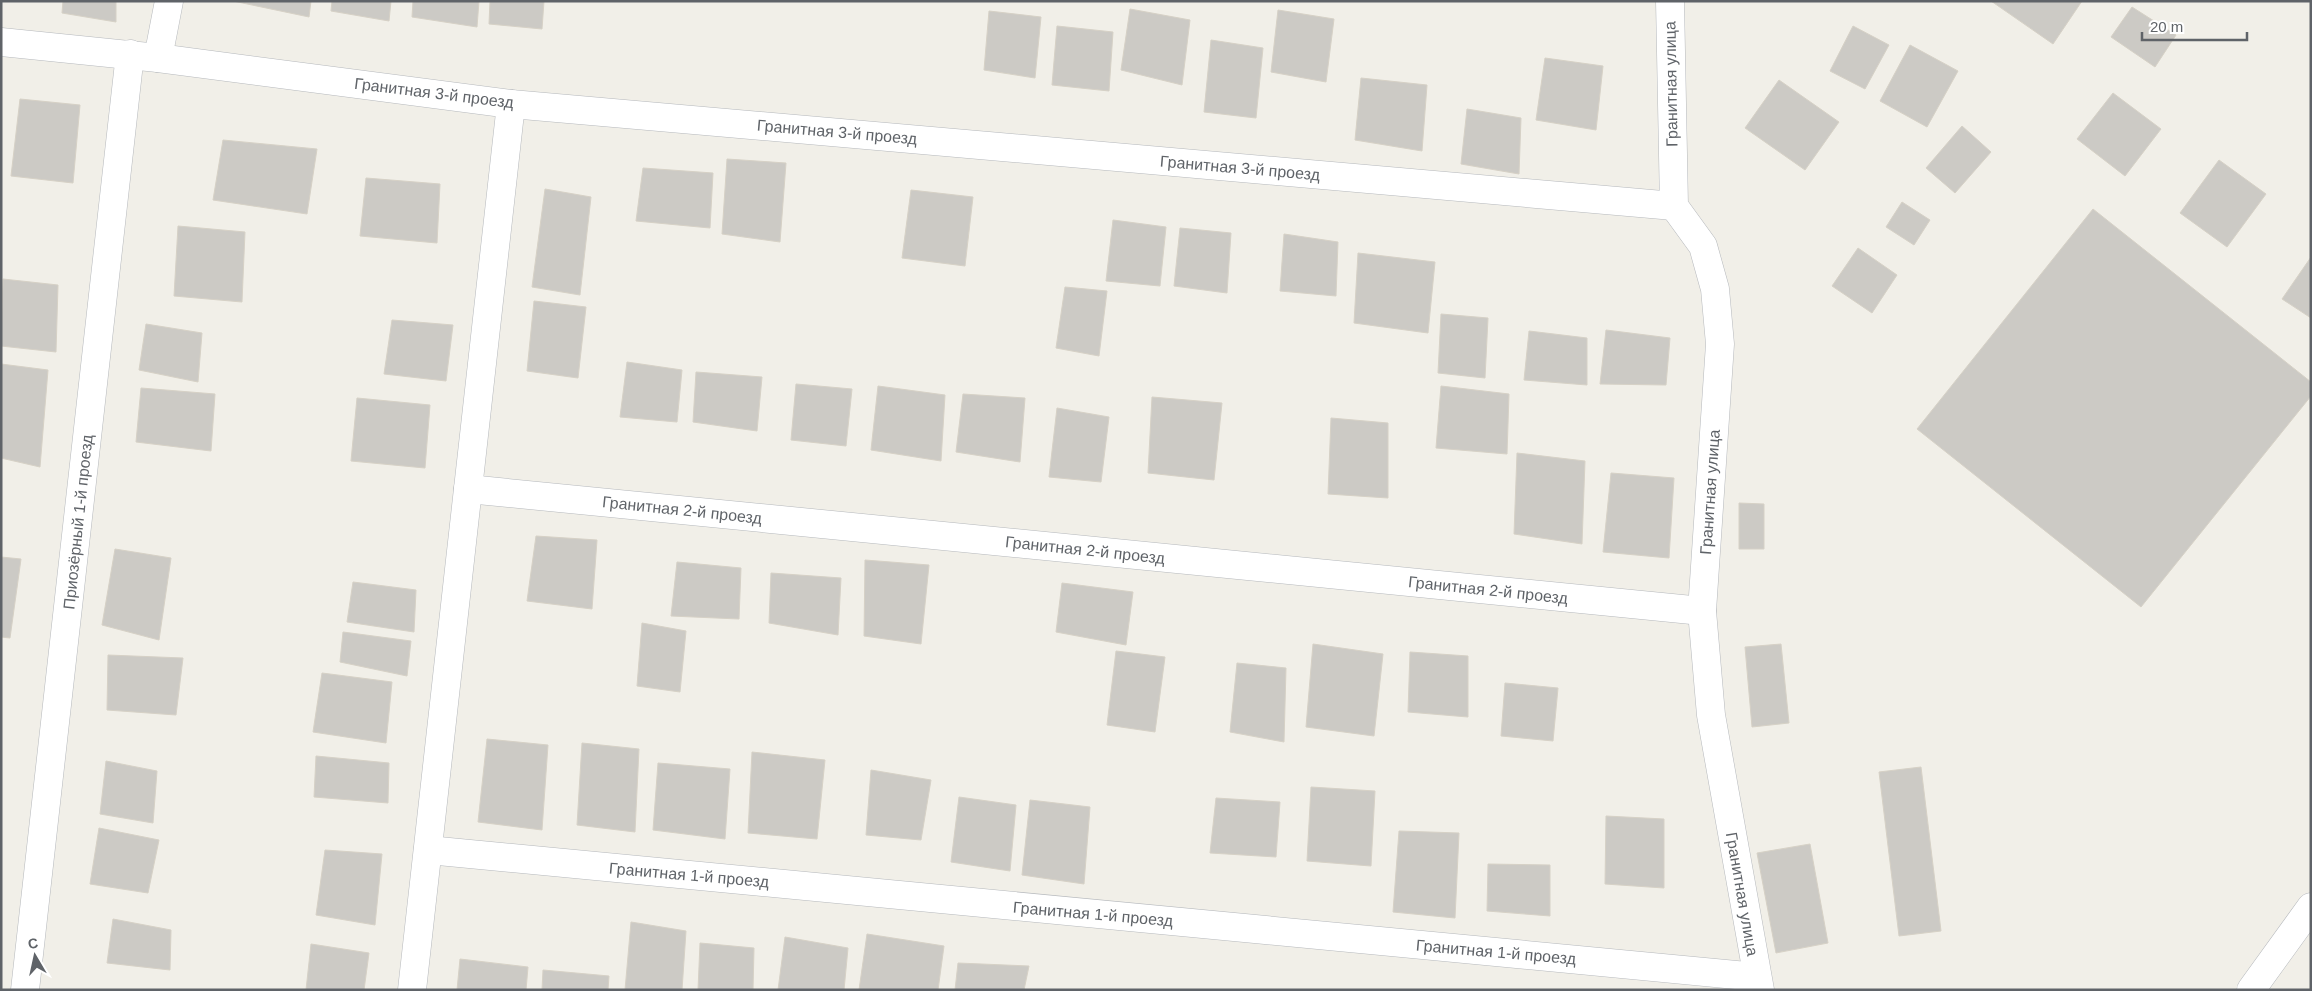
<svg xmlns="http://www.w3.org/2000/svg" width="2312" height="991" font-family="Arial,sans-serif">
  <rect width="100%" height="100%" fill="#f1efe8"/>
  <!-- building -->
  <g fill="#cccac5" stroke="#d6d1c6">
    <path d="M63,1H116V22L62,13Z"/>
    <path d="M233,1H311L309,17Z"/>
    <path d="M332,1H391L389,21L331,11Z"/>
    <path d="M413,1H479L477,27L412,17Z"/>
    <path d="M490,1H544L542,29L489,24Z"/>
    <path d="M1991,1H2082L2053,44Z"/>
    <path d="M2132,7L2176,35L2155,67L2111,37Z"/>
    <path d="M1130,9L1190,20L1182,85L1121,70Z"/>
    <path d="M1278,10L1334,19L1326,82L1271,72Z"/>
    <path d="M989,11L1041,17L1035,78L984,70Z"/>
    <path d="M1057,26L1113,32L1109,91L1052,85Z"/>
    <path d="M1853,26L1889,45L1865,89L1830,71Z"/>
    <path d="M1211,40L1263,48L1256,118L1204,112Z"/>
    <path d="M1910,45L1958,71L1927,127L1880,101Z"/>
    <path d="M1545,58L1603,66L1596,130L1536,120Z"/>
    <path d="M1361,78L1427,85L1422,151L1355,140Z"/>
    <path d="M1779,80L1839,122L1805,170L1745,128Z"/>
    <path d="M2113,93L2161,129L2125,176L2077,139Z"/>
    <path d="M20,99L80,105L73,183L11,176Z"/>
    <path d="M1467,109L1521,118L1519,174L1461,164Z"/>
    <path d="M1962,126L1991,152L1955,193L1926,168Z"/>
    <path d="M223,140L317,149L307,214L213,200Z"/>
    <path d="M727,159L786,163L780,242L722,234Z"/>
    <path d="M2219,160L2266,194L2227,247L2180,213Z"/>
    <path d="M643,168L713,173L710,228L636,221Z"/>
    <path d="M366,178L440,184L437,243L360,236Z"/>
    <path d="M545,189L591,197L580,295L532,287Z"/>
    <path d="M911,190L973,197L965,266L902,258Z"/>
    <path d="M1902,202L1930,220L1914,245L1886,227Z"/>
    <path d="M2093,209L2311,382V396L2141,607L1917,429Z"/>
    <path d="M1113,220L1166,227L1160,286L1106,281Z"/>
    <path d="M178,226L245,232L242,302L174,296Z"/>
    <path d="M1180,228L1231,233L1227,293L1174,286Z"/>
    <path d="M1284,234L1338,242L1336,296L1280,291Z"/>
    <path d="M1858,248L1897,275L1872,313L1832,286Z"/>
    <path d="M1358,253L1435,262L1428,333L1354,323Z"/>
    <path d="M2311,257V318L2282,299Z"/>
    <path d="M3,279L58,285L56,352L1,346Z"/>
    <path d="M1065,287L1107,291L1099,356L1056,348Z"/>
    <path d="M534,301L586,307L578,378L527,371Z"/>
    <path d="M1441,314L1488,318L1485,378L1438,373Z"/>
    <path d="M392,320L453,325L446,381L384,374Z"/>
    <path d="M146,324L202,333L198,382L139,370Z"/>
    <path d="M1606,330L1670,338L1666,385L1600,384Z"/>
    <path d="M1529,331L1587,338V385L1524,380Z"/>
    <path d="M627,362L682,370L677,422L620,417Z"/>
    <path d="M1,364L48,370L40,467L1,458Z"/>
    <path d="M696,372L762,377L757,431L693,422Z"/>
    <path d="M796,384L852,389L846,446L791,440Z"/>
    <path d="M878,386L945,395L941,461L871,450Z"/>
    <path d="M1441,386L1509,394L1507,454L1436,448Z"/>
    <path d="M141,388L215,394L211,451L136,442Z"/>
    <path d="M963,394L1025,398L1020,462L956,452Z"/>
    <path d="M1152,397L1222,403L1214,480L1148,473Z"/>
    <path d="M357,398L430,405L425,468L351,461Z"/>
    <path d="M1057,408L1109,417L1101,482L1049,477Z"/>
    <path d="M1331,418L1388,423V498L1328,494Z"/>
    <path d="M1517,453L1585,461L1582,544L1514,534Z"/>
    <path d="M1611,473L1674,478L1669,558L1603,552Z"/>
    <path d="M1739,503L1764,504V549H1739Z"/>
    <path d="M536,536L597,540L592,609L527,601Z"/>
    <path d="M115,549L171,558L159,640L102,625Z"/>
    <path d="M1,557L21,559L10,638L1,637Z"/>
    <path d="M865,560L929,565L921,644L864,636Z"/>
    <path d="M677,562L741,568L739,619L671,616Z"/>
    <path d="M771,573L841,578L838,635L769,623Z"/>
    <path d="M353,582L416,590L414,632L347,622Z"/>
    <path d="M1062,583L1133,592L1126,645L1056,632Z"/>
    <path d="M642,623L686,631L680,692L637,686Z"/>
    <path d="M343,632L411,641L407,676L340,662Z"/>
    <path d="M1313,644L1383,654L1374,736L1306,727Z"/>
    <path d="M1781,644L1789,723L1752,727L1745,647Z"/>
    <path d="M1116,651L1165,657L1155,732L1107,725Z"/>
    <path d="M1410,652L1468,656V717L1408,712Z"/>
    <path d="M108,655L183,658L176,715L107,710Z"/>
    <path d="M1237,663L1286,668L1284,742L1230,732Z"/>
    <path d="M322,673L392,682L386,743L313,732Z"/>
    <path d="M1505,683L1558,688L1553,741L1501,736Z"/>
    <path d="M487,739L548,745L542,830L478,822Z"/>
    <path d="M582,743L639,749L635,832L577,825Z"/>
    <path d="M752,752L825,760L817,839L748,833Z"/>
    <path d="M316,756L389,763L388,803L314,797Z"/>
    <path d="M106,761L157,771L153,823L100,814Z"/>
    <path d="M658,763L730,769L725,839L653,830Z"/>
    <path d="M1921,767L1941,931L1899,936L1879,772Z"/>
    <path d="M871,770L931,780L921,840L866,835Z"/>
    <path d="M1311,787L1375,791L1371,866L1307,861Z"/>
    <path d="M959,797L1016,805L1010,871L951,862Z"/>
    <path d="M1216,798L1280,802L1276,857L1210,853Z"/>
    <path d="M1030,800L1090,807L1084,884L1022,875Z"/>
    <path d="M1606,816L1664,819V888L1605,884Z"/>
    <path d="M99,828L159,840L148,893L90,884Z"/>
    <path d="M1399,831L1459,833L1455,918L1393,912Z"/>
    <path d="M1810,844L1828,943L1776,953L1757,853Z"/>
    <path d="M325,850L382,854L375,925L316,915Z"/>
    <path d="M1488,864L1550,865V916L1487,911Z"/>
    <path d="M113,919L171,930L170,970L107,963Z"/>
    <path d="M631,922L686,931L682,990H625Z"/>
    <path d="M867,934L944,946L938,990H859Z"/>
    <path d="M785,937L848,948L844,990H778Z"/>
    <path d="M700,943L754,948L753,990H698Z"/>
    <path d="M311,944L369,953L364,990H306Z"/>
    <path d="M460,959L528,967L526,990H457Z"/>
    <path d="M958,963L1029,966L1024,990H955Z"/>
    <path d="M543,970L609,976L608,990H542Z"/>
  </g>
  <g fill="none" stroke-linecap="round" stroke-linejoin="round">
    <!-- minor casing -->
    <g stroke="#b5b8bc" stroke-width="29">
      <g id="minor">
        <path d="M1670,1L1674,206L1703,246L1715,289L1720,344L1702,611L1711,715L1760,990"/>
        <path d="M1,42L158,58L511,104L1674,206"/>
        <path d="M158,58L169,1"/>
        <path d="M468,489L1702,611"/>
        <path d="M428,850L1757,977"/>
        <path d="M25,990L130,54"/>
        <path d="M412,990L511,104"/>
        <path d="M2251,990L2311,907"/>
      </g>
    </g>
    <!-- minor -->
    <use href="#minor" stroke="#fff" stroke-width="28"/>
  </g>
  <g text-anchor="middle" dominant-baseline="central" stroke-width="4" stroke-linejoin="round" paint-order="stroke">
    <!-- street labels -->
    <g font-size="16" fill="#5f6368" stroke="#fff">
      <text transform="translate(1671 84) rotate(-91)">Гранитная улица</text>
      <text transform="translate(434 93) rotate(7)">Гранитная 3-й проезд</text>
      <text transform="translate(837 132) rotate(5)">Гранитная 3-й проезд</text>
      <text transform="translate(1240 168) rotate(5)">Гранитная 3-й проезд</text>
      <text transform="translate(1710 492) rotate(-86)">Гранитная улица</text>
      <text transform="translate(682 510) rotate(6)">Гранитная 2-й проезд</text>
      <text transform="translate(78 522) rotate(-84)">Приозёрный 1-й проезд</text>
      <text transform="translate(1085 550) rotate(6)">Гранитная 2-й проезд</text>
      <text transform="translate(1488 590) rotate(6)">Гранитная 2-й проезд</text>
      <text transform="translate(689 875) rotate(5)">Гранитная 1-й проезд</text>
      <text transform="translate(1742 894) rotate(80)">Гранитная улица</text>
      <text transform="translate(1093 914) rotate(5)">Гранитная 1-й проезд</text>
      <text transform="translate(1496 952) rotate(5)">Гранитная 1-й проезд</text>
    </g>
  </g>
  <!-- border -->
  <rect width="2312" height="991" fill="none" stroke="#5f6368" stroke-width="5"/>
  <!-- north arrow -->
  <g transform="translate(35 956) rotate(351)" stroke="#ffffff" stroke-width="4" paint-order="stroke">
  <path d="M0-4L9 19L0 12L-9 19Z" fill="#5f6368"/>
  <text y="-8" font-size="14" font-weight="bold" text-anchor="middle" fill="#5f6368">С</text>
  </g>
  <!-- scale -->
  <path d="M2142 32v8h105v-8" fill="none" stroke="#5f6368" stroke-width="2.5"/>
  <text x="2150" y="32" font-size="15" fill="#5f6368" stroke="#ffffff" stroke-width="4" paint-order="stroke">20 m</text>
</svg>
